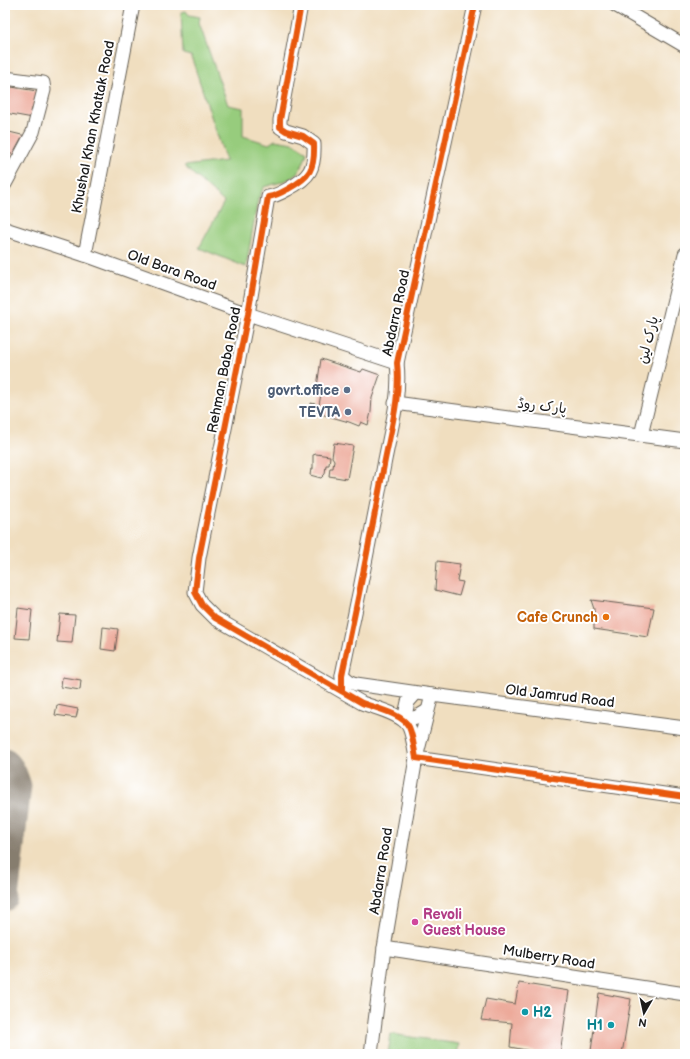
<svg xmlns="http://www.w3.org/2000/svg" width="690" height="1059" font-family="'Balsamiq Sans','Playpen Sans Arabic',sans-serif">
  <rect width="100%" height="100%" fill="#fff"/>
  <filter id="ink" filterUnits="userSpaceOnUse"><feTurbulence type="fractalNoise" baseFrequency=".025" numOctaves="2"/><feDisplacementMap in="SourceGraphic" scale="8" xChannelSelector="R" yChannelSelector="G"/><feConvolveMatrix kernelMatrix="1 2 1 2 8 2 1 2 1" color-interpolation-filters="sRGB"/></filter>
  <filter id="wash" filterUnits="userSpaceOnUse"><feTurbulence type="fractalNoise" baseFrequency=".012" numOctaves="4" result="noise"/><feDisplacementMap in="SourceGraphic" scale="16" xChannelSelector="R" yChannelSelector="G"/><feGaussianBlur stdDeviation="0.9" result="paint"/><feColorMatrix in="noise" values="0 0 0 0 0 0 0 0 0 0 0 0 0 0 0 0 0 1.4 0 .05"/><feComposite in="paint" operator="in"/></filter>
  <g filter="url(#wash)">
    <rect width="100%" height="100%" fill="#f0debf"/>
    <!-- green -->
    <g fill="#97cc7d" stroke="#5a744c">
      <path d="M186,11L189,15L200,17L199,23L228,105L243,108V136L269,144L275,140L293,143L307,152C300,180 288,180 264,187L258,199L246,267L199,248L224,202L184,166L226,161L191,56L183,54L181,12Z"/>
      <path d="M391,1034L459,1044L457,1054H388Z"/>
    </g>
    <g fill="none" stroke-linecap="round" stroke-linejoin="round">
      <!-- taxiway -->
      <path stroke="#867d6e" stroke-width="27" d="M5,762C13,768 15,778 18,786L5,898"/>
    </g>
    <g id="blocks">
      <!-- building -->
      <g fill="#eca695">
        <path d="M5,86L37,91L33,118L5,113Z"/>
        <path d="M5,131L26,136L15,155L5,152Z"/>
        <path d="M321,359L361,372L363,369L380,375L372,398L371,412L368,425L361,422L359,426L349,422L310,411L311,403L319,405L321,394L317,387Z"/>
        <path d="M334,443L353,446L347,479L329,476L330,468H333L334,460L332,457Z"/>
        <path d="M316,454L330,456L329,465H326L325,474L321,478L310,475L311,469H313V455Z"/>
        <path d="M437,561L460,564L457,581L463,582L459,596L435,590Z"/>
        <path d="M591,600L654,608L648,637L594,629V609Z"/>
        <path d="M18,608L32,610L29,639L15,638Z"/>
        <path d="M60,614L75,615L72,643L57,642Z"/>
        <path d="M103,627L118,629L115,651L101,649Z"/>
        <path d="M62,677L81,680L80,690L61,687Z"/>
        <path d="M57,705L78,709L76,718L55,715Z"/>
        <path d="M519,983L569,991L560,1054H547L510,1047L512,1023L481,1020L486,999L515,1004Z"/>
        <path d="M599,993L631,999L622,1054H606L591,1051Z"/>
      </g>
    </g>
  </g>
  <g filter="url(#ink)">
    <use href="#blocks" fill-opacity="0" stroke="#666055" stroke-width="1"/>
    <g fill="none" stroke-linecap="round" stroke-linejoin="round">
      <!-- minor casing -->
      <g stroke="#666055" stroke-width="15">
        <g id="minor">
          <path d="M301,5L280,120V127L286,131L303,136L314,144C315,169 310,177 288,189C281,193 276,196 268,197L248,314L199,558L195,592L202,605L215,618L362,703C375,708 403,714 409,727C413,736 414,748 416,758L685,797"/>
          <path d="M615,5L685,46"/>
          <path d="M5,78L43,83L44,90L33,132L5,184"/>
          <path d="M5,229L85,255L248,314L397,363"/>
          <path d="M85,255L133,5"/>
          <path d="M395,403L685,441"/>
          <path d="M641,435L685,254"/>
          <path d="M342,675L349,681L356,684L432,695L685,728"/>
          <path d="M342,691V675C357,605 371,535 384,465C390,432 401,397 397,363L475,5"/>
          <path d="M416,693L408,702L404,720L417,717L427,711"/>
          <path d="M384,948L685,994"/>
          <path d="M371,1054L384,948L416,758L432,695"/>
        </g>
      </g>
      <!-- minor -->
      <use href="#minor" stroke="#fff" stroke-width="13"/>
      <!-- cycleway casing -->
      <g stroke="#fff" stroke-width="8">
        <g id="cycleway">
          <path d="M301,5L280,120V127L286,131L303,136L314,144C315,169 310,177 288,189C281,193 276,196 268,197L248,314L199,558L195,592L202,605L215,618L362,703C375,708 403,714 409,727C413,736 414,748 416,758L685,797"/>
          <path d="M342,691V675C357,605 371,535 384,465C390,432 401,397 397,363L475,5"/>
        </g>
      </g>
      <!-- cycleway -->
      <use href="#cycleway" stroke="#e8590c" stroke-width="6"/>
    </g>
  </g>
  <!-- markers -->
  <g fill="#5c6f8a" stroke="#fff" stroke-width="1.5">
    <circle cx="347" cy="390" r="4"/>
    <circle cx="348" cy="412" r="4"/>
  </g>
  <circle fill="#e8710a" stroke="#fff" stroke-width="1.5" cx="606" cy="617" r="4"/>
  <circle fill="#d1479c" stroke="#fff" stroke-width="1.5" cx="415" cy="922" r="4"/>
  <g fill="#0f9aa8" stroke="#fff" stroke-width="1.5">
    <circle cx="525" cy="1012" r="4"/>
    <circle cx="611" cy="1025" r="4"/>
  </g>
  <g text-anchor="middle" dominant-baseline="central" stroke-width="4" stroke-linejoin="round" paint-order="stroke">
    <!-- street labels -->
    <g font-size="14" fill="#1c1c1c" stroke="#fff">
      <text transform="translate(93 127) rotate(-79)">Khushal Khan Khattak Road</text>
      <text transform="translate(172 270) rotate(20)">Old Bara Road</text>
      <text transform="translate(396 313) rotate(-78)">Abdarra Road</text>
      <text transform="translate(648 340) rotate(-76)">پارک لین</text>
      <text transform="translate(224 370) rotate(-79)">Rehman Baba Road</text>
      <text transform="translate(542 406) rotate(7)">پارک روڈ</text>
      <text transform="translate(560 696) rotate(7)">Old Jamrud Road</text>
      <text transform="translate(381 871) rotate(-81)">Abdarra Road</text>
      <text transform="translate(549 957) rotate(9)">Mulberry Road</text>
    </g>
    <!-- service labels -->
    <g font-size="14" font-weight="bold" fill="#4e5e75" stroke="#fff" text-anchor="end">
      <text x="339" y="390">govrt.office</text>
      <text x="340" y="412">TEVTA</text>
    </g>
    <!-- food labels -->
    <g font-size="14" font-weight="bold" fill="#c56008" stroke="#fff" text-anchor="end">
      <text x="598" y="617">Cafe Crunch</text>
    </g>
    <!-- hotel labels -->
    <g font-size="14" font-weight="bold" fill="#b23c85" stroke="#fff" text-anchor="start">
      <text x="423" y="914">Revoli<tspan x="423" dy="16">Guest House</tspan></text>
    </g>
    <!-- culture labels -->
    <g font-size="14" font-weight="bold" fill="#0d838f" stroke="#fff" text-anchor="start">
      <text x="533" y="1012">H2</text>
      <text x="603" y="1025" text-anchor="end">H1</text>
    </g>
  </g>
  <!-- margin -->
  <rect width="690" height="1059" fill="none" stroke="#fff" stroke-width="20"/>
  <!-- north arrow -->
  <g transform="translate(644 1013) rotate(189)" stroke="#ffffff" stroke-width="3" paint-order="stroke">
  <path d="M0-3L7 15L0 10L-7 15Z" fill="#1c1c1c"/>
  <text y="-6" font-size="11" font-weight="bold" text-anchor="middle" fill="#1c1c1c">N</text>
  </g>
</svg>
